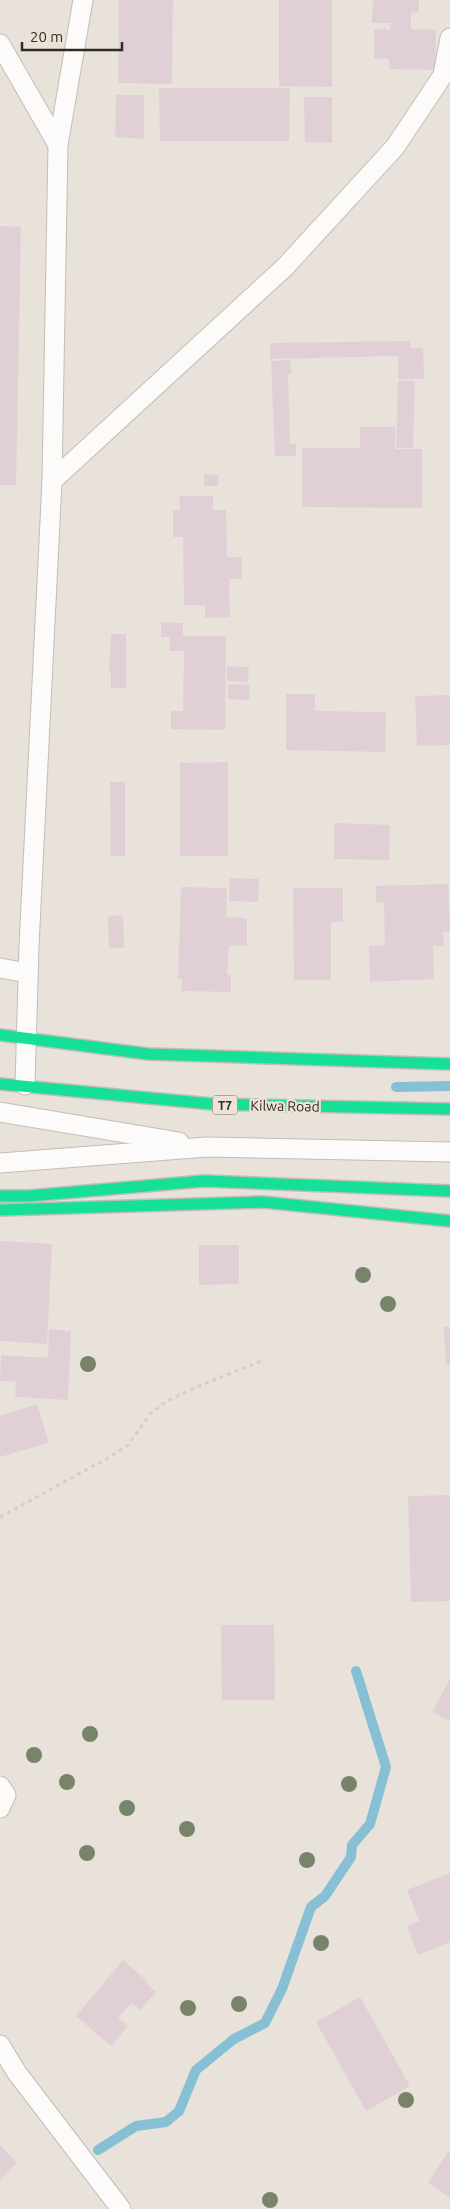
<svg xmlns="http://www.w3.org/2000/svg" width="450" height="2209" font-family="Ubuntu,sans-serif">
  <rect width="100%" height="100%" fill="#e8e2db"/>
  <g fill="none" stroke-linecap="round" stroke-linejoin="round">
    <!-- stream -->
    <g stroke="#87c0d5" stroke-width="10">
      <path d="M396,1087L450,1086"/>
      <path d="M98,2150L136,2126L166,2122L179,2111L196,2070L234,2039L265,2023L282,1989L311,1907L325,1896L351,1857L352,1845L370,1824L386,1767L356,1671"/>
    </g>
  </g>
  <!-- building -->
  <g fill="#e0d0d5">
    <path d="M119,0H173L172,84L118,83Z"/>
    <path d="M279,0H332V87L279,86Z"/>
    <path d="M373,0H419V12L411,13V29L436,30L435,70L389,69V59L374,58V30L386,28V30H390L391,23H372Z"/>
    <path d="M159,88H290L289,141H160Z"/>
    <path d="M116,95H144V139L115,137Z"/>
    <path d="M304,97H332V143L305,142Z"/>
    <path d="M0,226L21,227L16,485H0Z"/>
    <path d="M410,341L411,348H423L424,379H398V356L270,359V343Z"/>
    <path d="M290,360L291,374H288L290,444H296V456H275L271,361Z"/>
    <path d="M398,381H415L413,448H396Z"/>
    <path d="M360,427H395V449H422V508L302,507V448H360Z"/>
    <path d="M204,474L219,475L218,486H204Z"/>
    <path d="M179,496H213V510H226L227,557H242V579H229L230,617L205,618V605H184L183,537H173V510H180Z"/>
    <path d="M161,622L183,623V636H226L225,730L171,729V711H183L184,651H170V637H161Z"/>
    <path d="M111,634H126V688H111V672H109Z"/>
    <path d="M227,666L249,667L248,682L227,681Z"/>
    <path d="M228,684L250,685L249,700L228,699Z"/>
    <path d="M286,694H315V711L386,712L385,752L286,750Z"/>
    <path d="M450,695V745L417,746L415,696Z"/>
    <path d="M228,762V856H180V763Z"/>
    <path d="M110,782H125V856H111Z"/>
    <path d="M334,823L390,825L389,860L334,859Z"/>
    <path d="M230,878L259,879L258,902L229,901Z"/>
    <path d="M448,884L450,931L443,932L444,946H433L434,979L370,982L369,946L385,945L384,902L376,903V886Z"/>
    <path d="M181,887L227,888L226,917L247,918V946L229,945L227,975H231V992L181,991L182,979H178Z"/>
    <path d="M293,888H343V922H331V980H294Z"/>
    <path d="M123,915L124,948H109L108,916Z"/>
    <path d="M0,1241L52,1244L47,1344L0,1341Z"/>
    <path d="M199,1245H239V1284L199,1285Z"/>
    <path d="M444,1327H450V1365H446Z"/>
    <path d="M49,1329L71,1331L68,1400L15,1397L16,1382L0,1381L1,1355L48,1358Z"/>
    <path d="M37,1404L49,1443L0,1457V1416Z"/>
    <path d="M450,1495V1601L411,1602L408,1496Z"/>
    <path d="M221,1625H274L275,1700H222Z"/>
    <path d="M450,1679V1721L432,1712Z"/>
    <path d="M450,1873V1942L418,1955L407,1926L419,1921L407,1890Z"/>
    <path d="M123,1960L148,1982L147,1984L156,1992L140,2010L131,2003L118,2018L128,2026L111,2046L76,2016Z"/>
    <path d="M360,1997L410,2086L366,2111L316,2022Z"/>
    <path d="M0,2145L17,2163L0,2180Z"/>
    <path d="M448,2152L450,2154V2198L428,2183Z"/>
  </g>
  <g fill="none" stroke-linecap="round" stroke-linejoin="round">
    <!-- lane casing -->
    <g stroke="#c2bdb7" stroke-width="21">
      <g id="lane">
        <path d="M0,44L58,145"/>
        <path d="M52,481L285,267L395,147L443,75L450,38"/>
        <path d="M0,968L28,973"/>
        <path d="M25,1085L29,946L52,481L58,145L83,0"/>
        <path d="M0,1112L179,1142"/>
        <path d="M0,1163L207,1147L450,1152"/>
        <path d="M0,1786L6,1795L0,1808"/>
        <path d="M0,2045L17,2073L121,2209"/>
      </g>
    </g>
    <!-- fast casing -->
    <g stroke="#c2bdb7" stroke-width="14">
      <g id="fast">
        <path d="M0,1035L148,1054L450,1064"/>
        <path d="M0,1084L212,1104L450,1109"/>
        <path d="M0,1196H28L204,1181L450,1191"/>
        <path d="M0,1210L263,1202L450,1221"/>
      </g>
    </g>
    <!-- path -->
    <path stroke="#d2d0cd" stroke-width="3" stroke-dasharray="4 4" stroke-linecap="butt" d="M0,1517L110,1457L128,1445L151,1413L167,1401L201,1385L262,1361"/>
    <!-- lane -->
    <use href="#lane" stroke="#fcfbfa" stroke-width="19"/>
    <!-- fast -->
    <use href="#fast" stroke="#16e098" stroke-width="11"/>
  </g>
  <!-- trees -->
  <g fill="#78846a">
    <circle cx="363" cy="1275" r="8"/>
    <circle cx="388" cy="1304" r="8"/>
    <circle cx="88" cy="1364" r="8"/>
    <circle cx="90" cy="1734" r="8"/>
    <circle cx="34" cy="1755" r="8"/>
    <circle cx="67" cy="1782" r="8"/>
    <circle cx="349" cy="1784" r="8"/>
    <circle cx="127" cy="1808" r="8"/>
    <circle cx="187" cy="1829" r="8"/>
    <circle cx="87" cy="1853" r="8"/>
    <circle cx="307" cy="1860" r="8"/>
    <circle cx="321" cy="1943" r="8"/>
    <circle cx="239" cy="2004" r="8"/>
    <circle cx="188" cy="2008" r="8"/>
    <circle cx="406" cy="2100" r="8"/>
    <circle cx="270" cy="2200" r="8"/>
  </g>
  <g text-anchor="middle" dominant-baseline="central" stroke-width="4.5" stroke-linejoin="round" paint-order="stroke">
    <!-- shield labels -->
    <rect fill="#eee2d5" stroke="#69625a" stroke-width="1" x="212.5" y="1095.5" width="25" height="19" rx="4"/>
    <g font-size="12" font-weight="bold" fill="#302b26">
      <text x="225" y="1105">T7</text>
    </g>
    <!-- street labels -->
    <g font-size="14" fill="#302b26" stroke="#eee2d5">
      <text transform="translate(285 1106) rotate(1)">Kilwa Road</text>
    </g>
  </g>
  <!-- scale -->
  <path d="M22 42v8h100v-8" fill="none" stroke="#302b26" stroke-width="2.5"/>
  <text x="30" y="42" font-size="15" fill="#302b26" stroke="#eee2d5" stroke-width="4" paint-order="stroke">20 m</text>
</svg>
